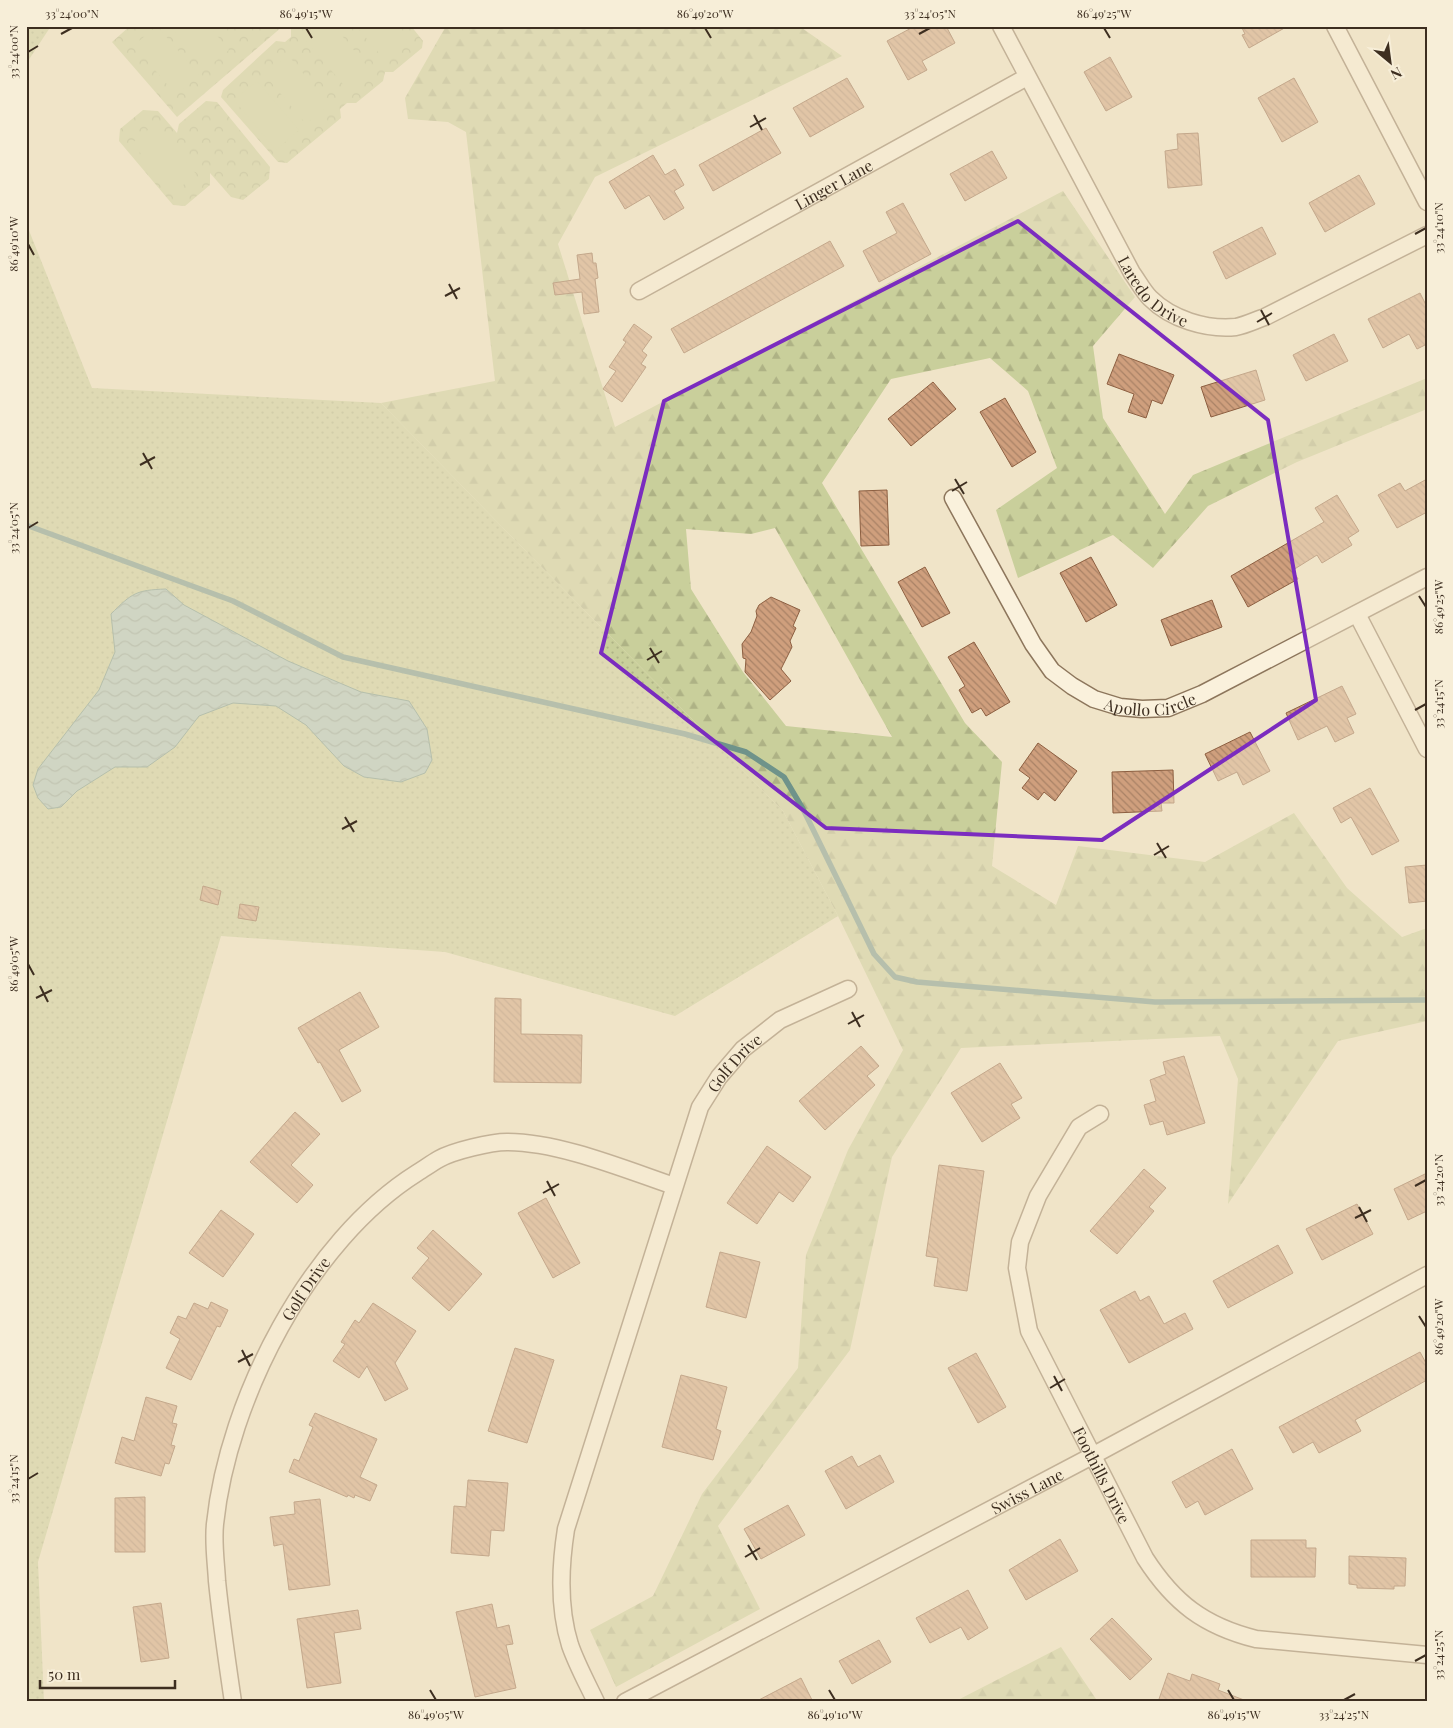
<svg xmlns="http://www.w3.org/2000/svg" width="1453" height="1728" font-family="'Playfair Display',serif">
  <defs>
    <pattern id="grass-dots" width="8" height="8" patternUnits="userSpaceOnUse" patternTransform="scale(1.25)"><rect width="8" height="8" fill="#c9cf9b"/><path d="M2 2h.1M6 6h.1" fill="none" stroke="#aeb285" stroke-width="1.8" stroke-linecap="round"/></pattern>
    <pattern id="forest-firs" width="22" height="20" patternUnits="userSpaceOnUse" patternTransform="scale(1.25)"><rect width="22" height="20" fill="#c9cf9b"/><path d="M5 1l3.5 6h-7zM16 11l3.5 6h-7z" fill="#aeb285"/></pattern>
    <pattern id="park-crowns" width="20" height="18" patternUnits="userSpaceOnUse" patternTransform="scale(1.25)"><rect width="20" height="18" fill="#c9cf9b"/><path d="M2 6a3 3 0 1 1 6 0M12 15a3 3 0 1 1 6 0" fill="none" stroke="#aeb285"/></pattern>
    <pattern id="water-waves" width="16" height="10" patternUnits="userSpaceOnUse" patternTransform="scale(1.25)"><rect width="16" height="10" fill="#a9c4bc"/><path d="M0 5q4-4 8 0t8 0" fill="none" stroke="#8ba098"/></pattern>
    <pattern id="building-back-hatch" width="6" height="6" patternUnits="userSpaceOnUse" patternTransform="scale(1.25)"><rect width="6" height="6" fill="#cf9f7d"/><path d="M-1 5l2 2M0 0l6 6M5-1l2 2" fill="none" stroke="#a98266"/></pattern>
  </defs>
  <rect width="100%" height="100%" fill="#f0e4c8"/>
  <!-- grass -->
  <g fill="url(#grass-dots)">
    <path d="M26,26H51L26,64Z"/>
    <path d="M26,223L92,388L381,403L511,536L783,811L838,916L675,1016L445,952L221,936L38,1562L44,1702H26Z"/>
  </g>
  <!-- forest -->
  <g fill="url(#forest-firs)" fill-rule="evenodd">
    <path d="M446,26H799L842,56L595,177L558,244L615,427L1063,191L1135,297L1093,346L1103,418L1165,514L1193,475L1427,378V409L1297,462L1208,506L1153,568L1113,535L1018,578L996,510L1057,468L1028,391L990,358L891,379L822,483L965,723L1002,762L992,866L1056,905L1078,846L1205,862L1294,813L1347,888L1402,937L1427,928V1021L1338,1041L1228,1204L1238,1079L1220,1036L961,1048L892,1157L850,1350L718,1526L760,1609L616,1687L590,1630L653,1596L702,1494L798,1368L806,1255L848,1150L903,1050L838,916L783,811L511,536L381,403L495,381L466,132L448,122L408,119L405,98ZM775,528L892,737L786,726L743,672L691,589L686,529L751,534Z"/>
    <path d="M1061,1647L1098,1702H954Z"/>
  </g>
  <!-- park -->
  <g fill="url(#park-crowns)">
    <path d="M130,26H283L177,117L112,42Z"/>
    <path d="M294,26H411L423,41L422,48L393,72H385L383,81L356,103H347L340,109L341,118L287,163L278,162L221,97L223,90L276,41L285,42L291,37V29Z"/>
    <path d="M206,101L217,102L270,167L269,179L243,200L231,197L210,173V185L185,206L173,205L119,141L120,129L143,110L158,111L177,133L179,124Z"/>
  </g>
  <!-- pitch -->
  <g fill="#c9cf9b">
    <path d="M157,26L199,75L176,95L134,45Z"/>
    <path d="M170,26H209L229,50L206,69Z"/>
    <path d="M323,26H334L371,71L348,90L306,41Z"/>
    <path d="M356,26H395L407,40L384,59Z"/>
    <path d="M288,55L329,105L306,124L265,75Z"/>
    <path d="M257,81L299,130L276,150L234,100Z"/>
    <path d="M155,124L196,174L174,193L132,143Z"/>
  </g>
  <!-- water -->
  <path fill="url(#water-waves)" stroke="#6f938a" d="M166,589L184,605L288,661L361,692L409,701L427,729L432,760L425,773L401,782L364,777L344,766L306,725L276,706L233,703L199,716L175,747L147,767H115L77,791L61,807L48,809L38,798L33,785L38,769L99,690L115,652L111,614C132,593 136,590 166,589Z"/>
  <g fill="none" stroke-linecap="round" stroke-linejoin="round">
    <!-- stream -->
    <path stroke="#6f938a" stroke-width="5.5" d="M26,525L233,601L343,657L685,734L746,752L784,777L803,809L874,954L895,977L917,982L1155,1002L1427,1000"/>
  </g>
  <!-- building -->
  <g fill="url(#building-back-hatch)" stroke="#8d5f41">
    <path d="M915,26H946L955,43L922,61L927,70L908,80L887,41Z"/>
    <path d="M1241,26H1288L1249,48L1242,35L1245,34Z"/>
    <path d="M1110,57L1132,97L1106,111L1084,72Z"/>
    <path d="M847,78L864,107L810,137L793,108Z"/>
    <path d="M1294,78L1318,122L1282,142L1258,98Z"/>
    <path d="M766,128L781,153L713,191L699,165Z"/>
    <path d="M1198,133L1202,185L1168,188L1165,151L1178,149L1177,134Z"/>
    <path d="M992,151L1007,178L965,201L950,174Z"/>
    <path d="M653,155L665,175L675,169L684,185L674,191L684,208L664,220L649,195L625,209L609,182Z"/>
    <path d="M1359,175L1375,204L1325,232L1309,203Z"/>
    <path d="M903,203L931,254L879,282L863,251L897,233L886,212Z"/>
    <path d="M1262,227L1276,254L1226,279L1213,252Z"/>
    <path d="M830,241L844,266L684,353L671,329Z"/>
    <path d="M592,253L593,263H596L598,278L595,279L599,312L584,314L582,292L555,295L553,283L580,279L577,255Z"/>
    <path d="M1420,293L1427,307V344L1417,349L1409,334L1383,348L1368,319Z"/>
    <path d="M634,324L652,337L642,351L647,355L641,364L646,367L622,402L603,389L616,371L609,367L626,342L623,340Z"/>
    <path d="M1334,334L1348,361L1306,381L1293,355Z"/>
    <path d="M1119,354L1174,375L1162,404L1152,400L1146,418L1128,412L1134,394L1107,384Z"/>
    <path d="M1256,370L1265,400L1211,417L1201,387Z"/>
    <path d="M933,382L956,409L911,446L888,419Z"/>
    <path d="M1005,398L1036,452L1012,467L980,412Z"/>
    <path d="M1427,479V512L1397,528L1378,495L1400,483L1405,491Z"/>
    <path d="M887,490L889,545L861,546L859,491Z"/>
    <path d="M1337,495L1359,531L1348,538L1352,545L1322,563L1317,555L1293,570L1298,579L1248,607L1231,576L1324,522L1315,508Z"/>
    <path d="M1091,557L1117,605L1086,622L1060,573Z"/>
    <path d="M925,567L950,613L922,627L898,582Z"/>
    <path d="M771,597L800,610L793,626L796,628L790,641L792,647L781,669L791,681L770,700L745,672L746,659L743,658L742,644L751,632L757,616L756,611L759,605Z"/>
    <path d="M1212,600L1222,627L1171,646L1161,620Z"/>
    <path d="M974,642L1010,702L986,716L981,708L972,713L959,690L965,686L948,657Z"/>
    <path d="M1342,686L1356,714L1347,718L1354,733L1335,742L1327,726L1298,740L1286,713Z"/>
    <path d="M1250,732L1270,771L1243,785L1237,772L1218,781L1205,754Z"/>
    <path d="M1038,743L1077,771L1055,801L1044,792L1038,800L1022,788L1030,778L1019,770Z"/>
    <path d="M1173,770L1174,803H1161L1162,811L1113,813L1112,772Z"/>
    <path d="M1370,788L1399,841L1372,855L1351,817L1341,823L1333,808Z"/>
    <path d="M1427,865V901L1409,903L1405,867Z"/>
    <path d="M203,886L221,891L218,905L200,900Z"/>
    <path d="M240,904L259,907L256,921L238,918Z"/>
    <path d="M360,992L379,1027L339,1050L361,1091L342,1102L320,1062L318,1063L298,1028Z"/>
    <path d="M495,998L521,999V1034L582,1035L581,1083L494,1082Z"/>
    <path d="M861,1046L879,1066L867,1076L875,1085L825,1130L799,1101Z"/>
    <path d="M1184,1056L1205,1123L1167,1135L1163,1121L1150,1125L1144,1105L1156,1101L1150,1080L1166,1074L1163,1062Z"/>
    <path d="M1000,1063L1022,1098L1011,1104L1020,1118L982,1142L951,1093Z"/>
    <path d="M295,1112L320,1134L291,1165L313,1185L297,1203L250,1162Z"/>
    <path d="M767,1146L811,1177L793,1202L779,1192L757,1224L727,1203Z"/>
    <path d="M939,1165L984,1171L967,1291L934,1286L938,1258L926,1256Z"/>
    <path d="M1144,1169L1166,1188L1149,1207L1154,1211L1117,1254L1090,1231Z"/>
    <path d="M1427,1173V1211L1408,1220L1394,1189Z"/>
    <path d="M546,1198L580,1263L553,1278L518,1213Z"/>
    <path d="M1357,1204L1373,1234L1322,1260L1306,1229Z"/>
    <path d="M221,1210L254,1234L223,1277L189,1253Z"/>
    <path d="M433,1230L482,1274L449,1311L412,1278L429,1258L417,1248Z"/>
    <path d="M1278,1245L1293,1273L1228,1308L1213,1281Z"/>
    <path d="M720,1252L760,1262L746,1318L706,1307Z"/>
    <path d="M1135,1291L1140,1301L1149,1296L1164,1324L1185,1313L1193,1329L1129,1363L1100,1310Z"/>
    <path d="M211,1302L228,1310L220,1327L217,1326L191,1380L166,1368L180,1339L170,1333L178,1316L186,1319L194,1303L208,1309Z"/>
    <path d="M373,1303L416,1331L395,1363L408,1389L385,1401L367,1366L359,1378L333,1361L345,1344L341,1342L355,1320L359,1323Z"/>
    <path d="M515,1348L554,1360L527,1443L488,1431Z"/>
    <path d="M1420,1352L1427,1365V1380L1355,1420L1361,1431L1319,1453L1313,1442L1293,1453L1279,1427Z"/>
    <path d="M976,1353L1006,1407L978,1423L948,1368Z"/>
    <path d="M681,1375L727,1387L716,1429L721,1431L713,1460L662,1447Z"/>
    <path d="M146,1397L177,1406L172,1423L177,1424L171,1445L175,1446L169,1464L165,1463L161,1476L115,1463L122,1437L134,1441Z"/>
    <path d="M315,1413L377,1439L360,1477L377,1485L370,1501L355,1495L354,1498L348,1495L347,1497L289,1472L294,1459L299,1461L313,1427L309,1425Z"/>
    <path d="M1232,1449L1253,1489L1205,1515L1198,1501L1186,1508L1172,1482Z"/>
    <path d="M880,1455L894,1482L846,1509L825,1471L852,1456L858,1467Z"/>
    <path d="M468,1480L508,1483L504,1531L491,1530L489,1556L451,1553L454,1506L466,1507Z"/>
    <path d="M145,1497V1552H115V1498Z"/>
    <path d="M320,1499L330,1585L289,1590L283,1544L274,1546L270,1517L295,1514L294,1502Z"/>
    <path d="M788,1505L805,1535L761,1559L744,1529Z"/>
    <path d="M1060,1539L1078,1571L1026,1600L1009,1570Z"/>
    <path d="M1251,1540H1306V1548H1316L1315,1577H1251Z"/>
    <path d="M1349,1556L1406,1558L1405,1586H1394V1589L1357,1588V1585L1349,1584Z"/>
    <path d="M968,1590L988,1628L968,1640L961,1627L930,1643L916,1618Z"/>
    <path d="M161,1603L169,1658L141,1662L133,1607Z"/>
    <path d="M492,1604L497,1628L509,1625L513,1644L506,1645L516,1688L475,1697L456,1612Z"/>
    <path d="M358,1610L361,1629L334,1633L341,1683L307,1688L297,1619Z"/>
    <path d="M1112,1618L1152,1659L1130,1680L1090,1639Z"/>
    <path d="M879,1640L891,1662L852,1684L839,1661Z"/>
    <path d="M1168,1673L1190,1681L1192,1674L1220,1684L1218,1690L1244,1700L1243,1702H1158Z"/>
    <path d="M801,1678L813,1702H755Z"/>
  </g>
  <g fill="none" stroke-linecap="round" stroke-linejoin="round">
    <!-- minor casing -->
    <g stroke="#8d765c" stroke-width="19">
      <g id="minor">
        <path id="s1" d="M1001,26L1132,273C1138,281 1143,291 1150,298C1171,319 1206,330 1236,327C1246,325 1256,320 1265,317L1427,235"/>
        <path d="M1335,26L1427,202"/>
        <path id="s2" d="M639,291L1027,77"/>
        <path id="s3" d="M953,498L1033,644L1052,671L1072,686L1094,699L1120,707L1142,709L1168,708L1202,694L1427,577"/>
        <path d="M1357,614L1427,749"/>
        <path id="s4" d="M1100,1114L1079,1127L1038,1196L1020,1242L1017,1268L1029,1331L1145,1558C1174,1603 1204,1626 1256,1639L1427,1655"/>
        <path id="s5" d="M233,1702C227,1661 221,1621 217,1581C216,1562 213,1543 215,1524C228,1399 309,1241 417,1173C425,1168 432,1163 439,1159C453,1151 491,1142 507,1142C559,1142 624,1169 674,1186"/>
        <path id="s6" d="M596,1702C587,1683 577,1665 570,1645C558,1607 560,1567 566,1529L700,1107L719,1077L743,1049L780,1020L848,989"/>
        <path id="s7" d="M625,1702L1092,1456L1427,1275"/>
      </g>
    </g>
    <!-- minor -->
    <use href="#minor" stroke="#faf1dc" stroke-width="16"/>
  </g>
  <!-- marked area -->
  <path d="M0 0H1453V1728H0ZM1018,221L1268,420L1316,700L1102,840L826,828L601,653L664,401Z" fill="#f0e4c8" fill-opacity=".55" fill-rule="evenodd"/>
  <path fill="none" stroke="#7b2cbf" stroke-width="4" stroke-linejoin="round" d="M1018,221L1268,420L1316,700L1102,840L826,828L601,653L664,401Z"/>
  <!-- ticks -->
  <path fill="none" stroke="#3d2e20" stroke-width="2" d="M306,28L312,38M705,28L711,38M1104,28L1110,38M61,34L72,28M919,34L930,28M28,52L38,46M754,115L762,130M750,127L766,118M1415,234L1426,228M28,244L34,255M449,284L457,299M445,296L460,288M1261,310L1269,325M1257,322L1272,313M143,453L152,469M140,465L155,457M955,479L964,494M952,491L967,482M28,528L38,522M1419,596L1426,607M650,648L659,663M647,660L662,651M1415,710L1426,704M345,817L354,832M342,829L357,821M1157,843L1166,858M1154,855L1169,846M28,964L34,975M40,986L48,1002M36,998L52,990M852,1012L860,1027M848,1024L864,1015M547,1181L555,1196M1415,1186L1426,1180M543,1193L559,1184M1359,1207L1367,1222M1355,1218L1371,1210M1419,1316L1426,1327M242,1350L250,1366M238,1362L253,1354M1054,1376L1062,1391M1050,1388L1065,1379M28,1479L38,1473M748,1545L757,1560M745,1557L760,1548M1415,1661L1426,1655M430,1690L436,1700M829,1690L835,1700M1228,1690L1234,1700M1344,1700L1355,1694"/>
  <g text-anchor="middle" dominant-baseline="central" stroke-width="4.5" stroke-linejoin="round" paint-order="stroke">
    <!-- street labels -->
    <g font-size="16" fill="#3d2e20" stroke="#f7eed8">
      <text stroke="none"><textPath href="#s2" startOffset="222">Linger Lane</textPath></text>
      <text stroke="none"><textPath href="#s1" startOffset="308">Laredo Drive</textPath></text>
      <text stroke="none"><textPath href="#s3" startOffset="308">Apollo Circle</textPath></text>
      <text stroke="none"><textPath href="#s6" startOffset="679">Golf Drive</textPath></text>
      <text stroke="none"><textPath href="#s5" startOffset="434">Golf Drive</textPath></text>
      <text stroke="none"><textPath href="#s4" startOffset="406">Foothills Drive</textPath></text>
      <text stroke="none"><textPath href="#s7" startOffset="454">Swiss Lane</textPath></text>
    </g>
  </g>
  <!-- border -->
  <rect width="1453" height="1728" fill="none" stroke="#f7eed8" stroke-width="55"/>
  <!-- north arrow -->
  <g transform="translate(1390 62) rotate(151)" stroke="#f7eed8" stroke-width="4" paint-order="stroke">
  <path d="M0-4L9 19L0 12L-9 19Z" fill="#3d2e20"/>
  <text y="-8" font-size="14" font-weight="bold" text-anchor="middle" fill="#3d2e20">N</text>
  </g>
  <!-- scale -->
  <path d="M40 1680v8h135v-8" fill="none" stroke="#3d2e20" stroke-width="2.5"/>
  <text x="48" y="1680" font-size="15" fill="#3d2e20" stroke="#f7eed8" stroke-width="4" paint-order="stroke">50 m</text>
  <rect x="28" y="28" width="1398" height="1672" fill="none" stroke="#3d2e20" stroke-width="2"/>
  <g font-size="12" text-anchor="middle" fill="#3d2e20">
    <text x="72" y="18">33°24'00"N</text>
    <text x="306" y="18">86°49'15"W</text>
    <text x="705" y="18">86°49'20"W</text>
    <text x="930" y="18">33°24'05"N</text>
    <text x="1104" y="18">86°49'25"W</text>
    <text transform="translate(14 52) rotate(-90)" y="4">33°24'00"N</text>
    <text transform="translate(1439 228) rotate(-90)" y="4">33°24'10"N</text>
    <text transform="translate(14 244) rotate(-90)" y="4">86°49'10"W</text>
    <text transform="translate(14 528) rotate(-90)" y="4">33°24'05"N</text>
    <text transform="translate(1439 607) rotate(-90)" y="4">86°49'25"W</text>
    <text transform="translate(1439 704) rotate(-90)" y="4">33°24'15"N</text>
    <text transform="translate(14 964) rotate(-90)" y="4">86°49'05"W</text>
    <text transform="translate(1439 1180) rotate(-90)" y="4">33°24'20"N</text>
    <text transform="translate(1439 1327) rotate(-90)" y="4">86°49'20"W</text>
    <text transform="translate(14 1479) rotate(-90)" y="4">33°24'15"N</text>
    <text transform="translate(1439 1655) rotate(-90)" y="4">33°24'25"N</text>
    <text x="436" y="1719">86°49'05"W</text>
    <text x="835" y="1719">86°49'10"W</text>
    <text x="1234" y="1719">86°49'15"W</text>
    <text x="1344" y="1719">33°24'25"N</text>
  </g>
</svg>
